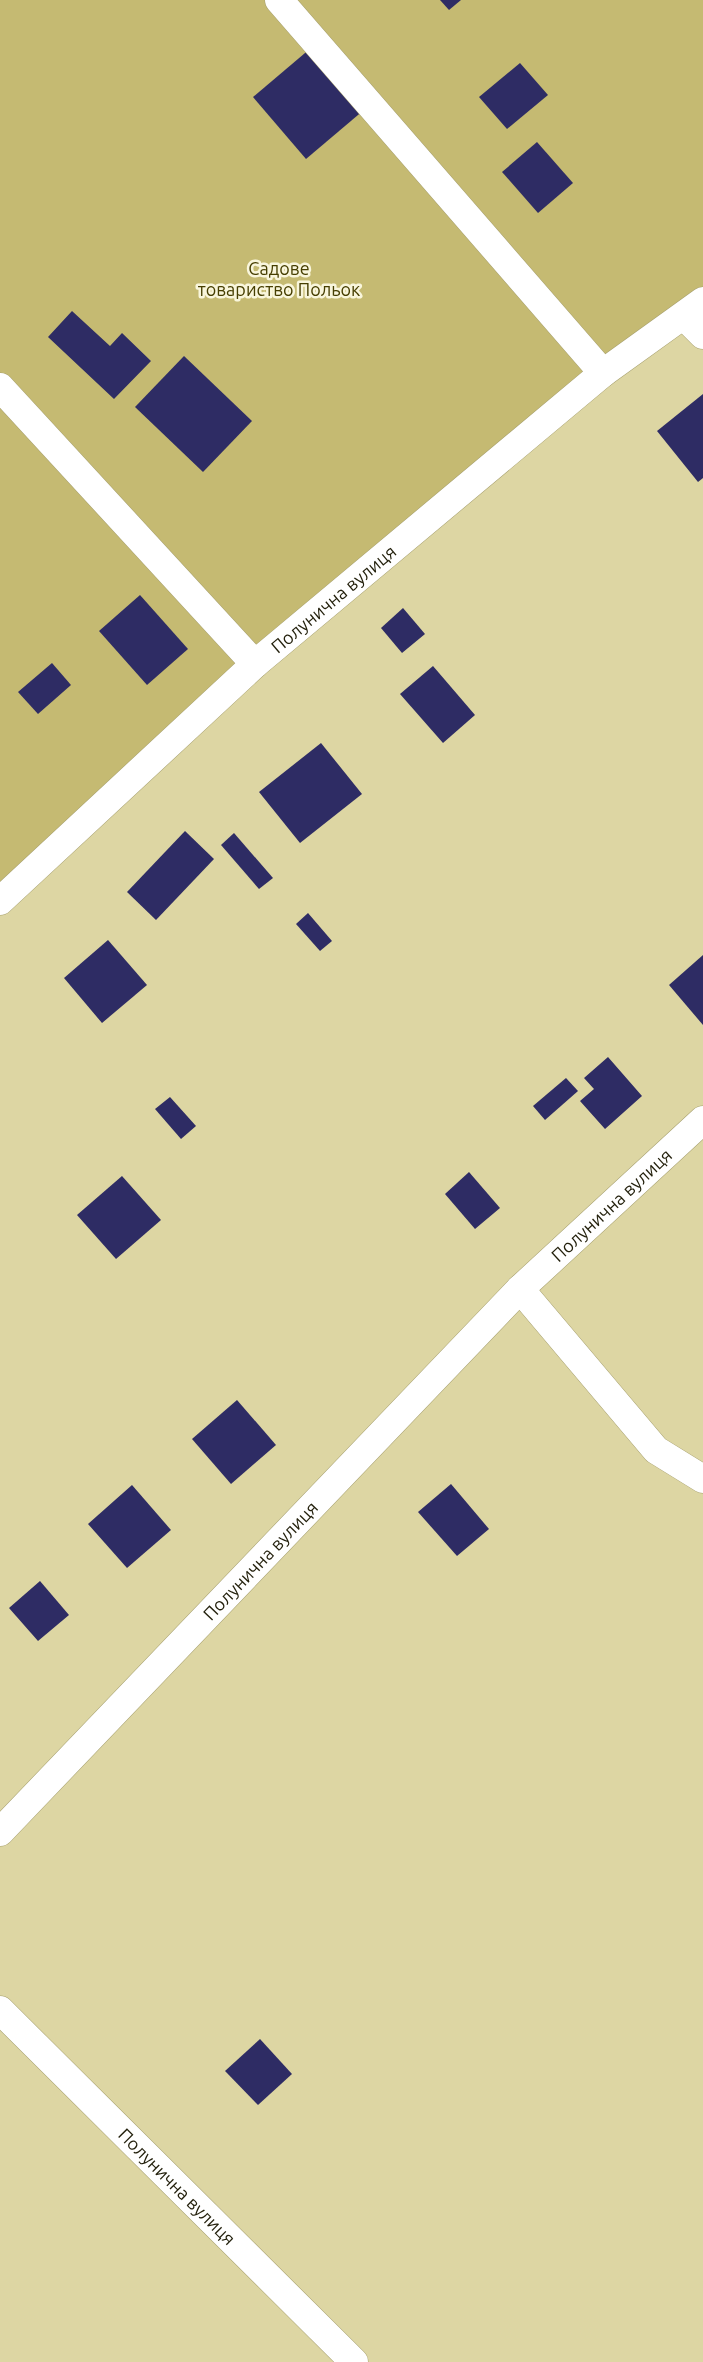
<svg xmlns="http://www.w3.org/2000/svg" width="703" height="2362" font-family="Ubuntu,sans-serif">
  <rect width="100%" height="100%" fill="#ddd6a3"/>
  <!-- green -->
  <path fill="#c5ba72" d="M0,0H703V291L0,901Z"/>
  <!-- building -->
  <g fill="#2e2c64">
    <path d="M440,0H461L449,10Z"/>
    <path d="M318,42L371,104L306,159L253,97Z"/>
    <path d="M520,63L548,95L507,129L479,97Z"/>
    <path d="M537,142L573,183L538,213L502,172Z"/>
    <path d="M72,311L110,346L122,333L151,361L114,399L48,337Z"/>
    <path d="M184,356L252,421L203,472L135,407Z"/>
    <path d="M703,394V478L698,482L657,431Z"/>
    <path d="M140,595L188,649L147,685L99,631Z"/>
    <path d="M403,608L425,634L402,653L381,628Z"/>
    <path d="M52,663L71,685L38,714L18,692Z"/>
    <path d="M433,666L475,715L443,743L400,694Z"/>
    <path d="M321,743L362,794L300,843L259,792Z"/>
    <path d="M185,831L214,859L156,920L127,892Z"/>
    <path d="M234,833L273,878L259,889L221,845Z"/>
    <path d="M308,913L332,941L320,951L296,924Z"/>
    <path d="M108,940L147,985L102,1023L64,978Z"/>
    <path d="M703,955V1025L669,985Z"/>
    <path d="M608,1057L642,1096L605,1129L580,1101L594,1089L584,1078Z"/>
    <path d="M566,1078L578,1091L545,1120L533,1106Z"/>
    <path d="M170,1097L196,1126L181,1139L155,1109Z"/>
    <path d="M469,1172L500,1208L475,1229L445,1194Z"/>
    <path d="M122,1176L161,1220L116,1259L77,1215Z"/>
    <path d="M237,1400L276,1445L231,1484L192,1439Z"/>
    <path d="M451,1484L489,1529L457,1556L418,1512Z"/>
    <path d="M132,1485L171,1530L127,1568L88,1524Z"/>
    <path d="M40,1581L69,1615L38,1641L9,1608Z"/>
    <path d="M260,2039L292,2074L258,2105L225,2071Z"/>
  </g>
  <g fill="none" stroke-linecap="round" stroke-linejoin="round">
    <!-- minor casing -->
    <g stroke="#a7a06f" stroke-width="29">
      <g id="minor">
        <path d="M279,0L603,373"/>
        <path d="M684,316L703,335"/>
        <path d="M0,387L255,664"/>
        <path id="s1" d="M0,901L255,664L603,373L703,301"/>
        <path d="M520,1289L656,1450L703,1479"/>
        <path id="s2" d="M0,1832L520,1289L703,1120"/>
        <path id="s3" d="M0,2010L354,2362"/>
      </g>
    </g>
    <!-- minor -->
    <use href="#minor" stroke="#fff" stroke-width="28"/>
  </g>
  <g text-anchor="middle" dominant-baseline="central" stroke-width="5" stroke-linejoin="round" paint-order="stroke">
    <!-- park labels -->
    <g font-size="18" fill="#463e00" stroke="#f9f6dc">
      <text x="279" y="268">Садове<tspan x="279" dy="21">товариство Польок</tspan></text>
    </g>
    <!-- street labels -->
    <g font-size="18" fill="#221f0b" stroke="#f9f6dc">
      <text stroke="none"><textPath href="#s1" startOffset="450">Полунична вулиця</textPath></text>
      <text stroke="none"><textPath href="#s2" startOffset="876">Полунична вулиця</textPath></text>
      <text stroke="none"><textPath href="#s2" startOffset="376">Полунична вулиця</textPath></text>
      <text stroke="none"><textPath href="#s3" startOffset="250">Полунична вулиця</textPath></text>
    </g>
  </g>
</svg>
